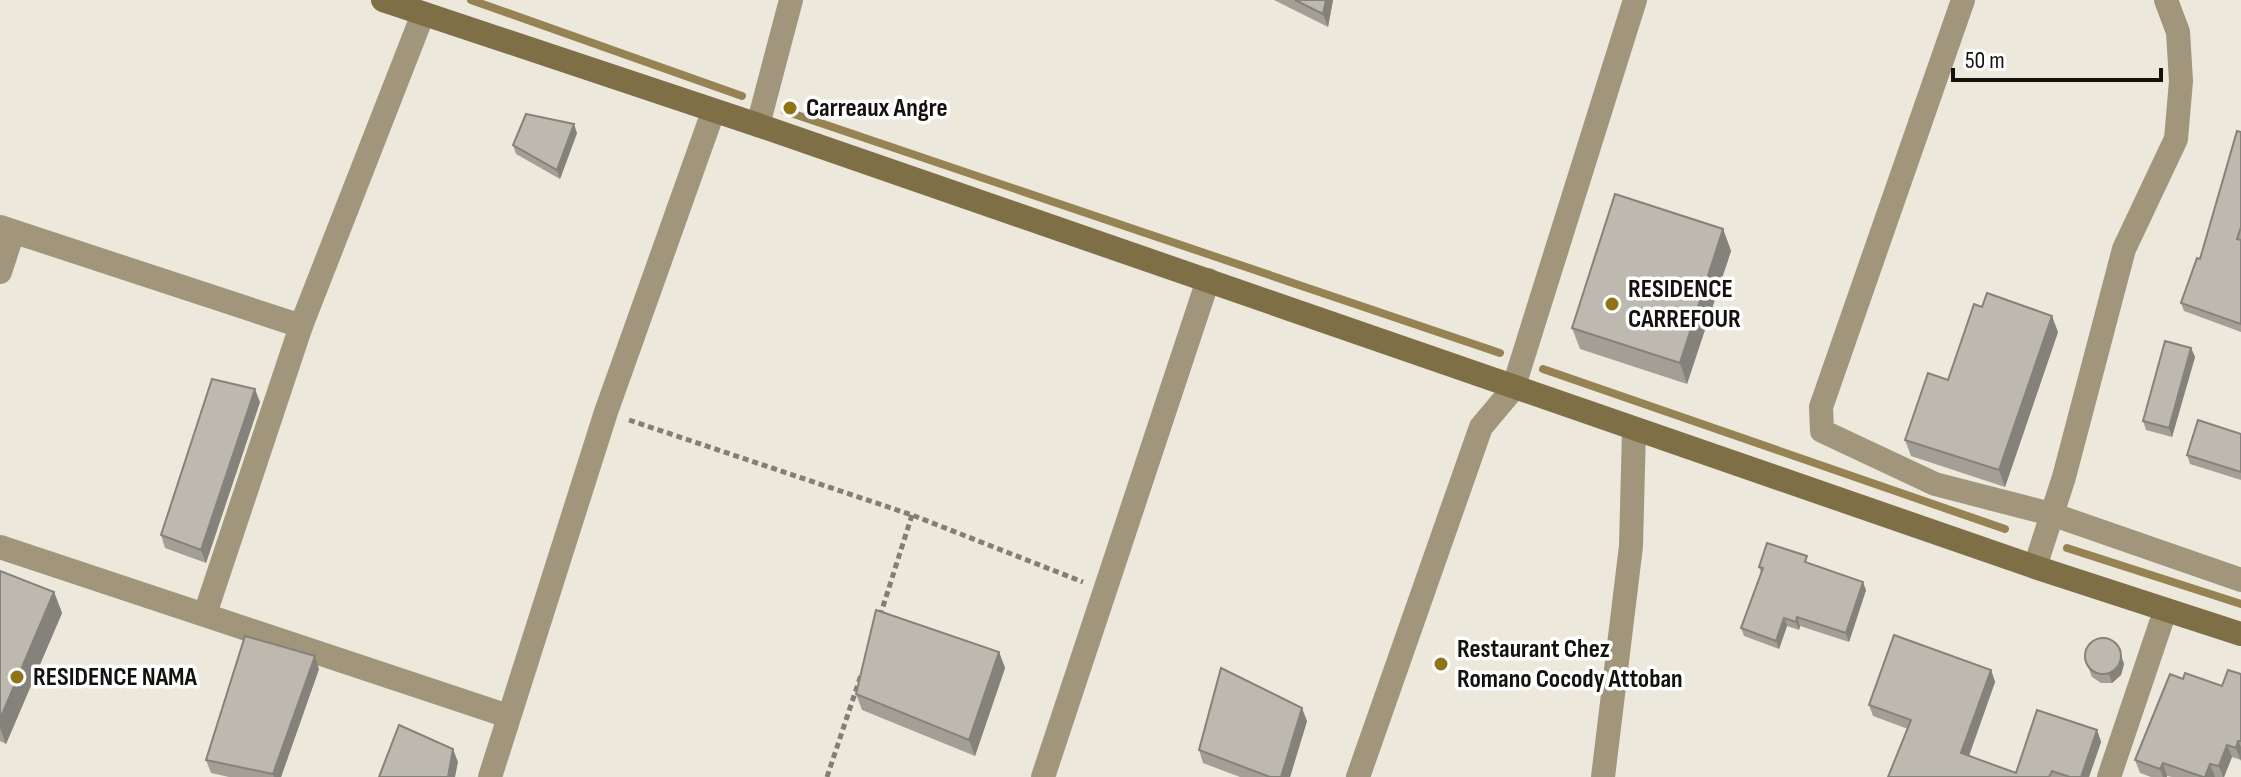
<svg xmlns="http://www.w3.org/2000/svg" width="2241" height="777" font-family="'Sofia Sans Condensed',sans-serif">
  <rect width="100%" height="100%" fill="#ece8dc"/>
  <g fill="none" stroke-linecap="round" stroke-linejoin="round">
    <!-- stream -->
    <g stroke="#968354" stroke-width="8">
      <path d="M471,0L742,96"/>
      <path d="M785,111L1500,353"/>
      <path d="M1543,369L2005,529"/>
      <path d="M2067,548L2241,604"/>
    </g>
    <!-- path -->
    <g stroke="#827f77" stroke-width="5" stroke-dasharray="6 4" stroke-linecap="butt">
      <path d="M629,420L912,515L1083,582"/>
      <path d="M880,616L912,515"/>
      <path d="M827,777L861,675"/>
    </g>
    <!-- street -->
    <g stroke="#a1967c" stroke-width="24">
      <path d="M1963,0L1821,407L1822,431L1935,484L2051,514L2241,580"/>
      <path d="M758,125L791,0"/>
      <path d="M0,227L301,326"/>
      <path d="M0,272L13,232"/>
      <path d="M0,547L508,716"/>
      <path d="M2035,567L2064,477L2124,249L2176,139L2181,81L2178,32L2166,0"/>
      <path d="M205,614L301,326L423,14"/>
      <path d="M490,777L606,412L713,112"/>
      <path d="M1043,777L1208,280"/>
      <path d="M1358,777L1481,427L1513,389L1635,0"/>
      <path d="M1603,777L1631,546L1634,430"/>
      <path d="M2109,777L2165,611"/>
    </g>
    <!-- secondary -->
    <path stroke="#7f6f47" stroke-width="24" d="M383,0L758,125L2035,567L2241,634"/>
  </g>
  <!-- wall -->
  <g fill="#a39f96">
    <path d="M1274,0H1333L1328,27Z"/>
    <path d="M2241,132V332L2184,311L2181,303L2200,259Z"/>
    <path d="M577,133L560,179L516,154L513,145Z"/>
    <path d="M1723,229L1731,251L1687,384L1580,349L1572,328Z"/>
    <path d="M2058,332L2005,487L1911,456L1905,440L1948,380Z"/>
    <path d="M2191,348L2195,357L2172,437L2146,430L2143,421Z"/>
    <path d="M260,402L206,563L165,548L161,535Z"/>
    <path d="M2241,434V480L2190,464L2187,455Z"/>
    <path d="M1810,564L1866,590L1849,642L1800,626L1799,630L1787,626L1779,649L1744,636L1741,628L1761,572L1759,567Z"/>
    <path d="M0,571L54,592L62,613L6,744L0,741Z"/>
    <path d="M999,652L1005,668L975,756L862,710L856,694Z"/>
    <path d="M2084,657L2124,664L2121,675L2112,683H2101L2092,677Z"/>
    <path d="M319,669L281,777H229L211,773L206,760Z"/>
    <path d="M1991,670L1995,682L1969,756L2016,773L2097,730L2101,742L2089,777H1888L1908,729L1873,716L1869,705Z"/>
    <path d="M2241,674V760L2232,757L2224,777H2172L2167,776V777H2151L2140,773L2135,760L2183,679L2222,686Z"/>
    <path d="M1307,721L1290,777H1240L1203,763L1199,750Z"/>
  </g>
  <!-- shaded-wall -->
  <g fill="#84827a">
    <path d="M1326,0H1333L1328,27L1323,14Z"/>
    <path d="M574,124L577,133L560,179L557,170Z"/>
    <path d="M1723,229L1731,251L1687,384L1680,363Z"/>
    <path d="M2052,316L2058,332L2005,487L1999,470Z"/>
    <path d="M2191,348L2195,357L2172,437L2169,428Z"/>
    <path d="M255,389L260,402L206,563L201,550Z"/>
    <path d="M1863,582L1866,590L1849,642L1846,633Z"/>
    <path d="M54,592L62,613L6,744L0,728V719Z"/>
    <path d="M1797,617L1800,626L1799,630L1796,622Z"/>
    <path d="M1784,618L1787,626L1779,649L1776,641Z"/>
    <path d="M999,652L1005,668L975,756L969,740Z"/>
    <path d="M2121,655L2124,664L2121,675L2112,683L2109,674Z"/>
    <path d="M315,656L319,669L281,777H274L273,774Z"/>
    <path d="M1991,670L1995,682L1966,764L1961,753Z"/>
    <path d="M1302,708L1307,721L1290,777H1281Z"/>
    <path d="M2097,730L2101,742L2089,777H2081Z"/>
    <path d="M2238,741L2241,747V761L2236,748Z"/>
    <path d="M2227,745L2232,757L2224,777H2223L2219,766Z"/>
    <path d="M453,749L458,762L455,777H448Z"/>
    <path d="M2163,763L2167,776V777H2163L2160,769Z"/>
    <path d="M2210,764L2215,777H2205Z"/>
  </g>
  <!-- building -->
  <g fill="#bdb9ae" stroke="#84827a" stroke-width="2">
    <path d="M1295,0H1326L1323,14Z"/>
    <path d="M526,114L574,124L557,170L513,145Z"/>
    <path d="M2237,131L2241,132V227L2237,239L2241,240V324L2181,303L2197,258L2200,259Z"/>
    <path d="M1615,194L1723,229L1680,363L1572,328Z"/>
    <path d="M1987,293L2052,316L1999,470L1905,440L1928,373L1948,380L1974,304L1982,307Z"/>
    <path d="M2165,341L2191,348L2169,428L2143,421Z"/>
    <path d="M212,379L255,389L201,550L161,535Z"/>
    <path d="M2198,420L2241,434V472L2187,455Z"/>
    <path d="M1767,543L1807,556L1805,562L1863,582L1846,633L1797,617L1796,622L1784,618L1776,641L1741,628L1763,568L1759,567Z"/>
    <path d="M0,571L54,592L0,719Z"/>
    <path d="M876,610L999,652L969,740L856,694Z"/>
    <path d="M1894,635L1991,670L1961,753L2016,773L2037,710L2097,730L2081,777H2070L2052,771L2049,777H1888L1911,720L1869,705Z"/>
    <path d="M245,636L315,656L273,774L206,760Z"/>
    <circle cx="2103" cy="656" r="18"/>
    <path d="M1221,668L1302,708L1281,777H1270L1199,750Z"/>
    <path d="M2228,670L2241,674V741H2238L2236,748L2227,745L2219,766L2210,764L2205,777H2203L2163,763L2160,769L2135,760L2170,674L2183,679L2185,673L2222,686Z"/>
    <path d="M399,725L453,749L448,777H379Z"/>
  </g>
  <!-- markers -->
  <g fill="#907217" stroke="#fff" stroke-width="3">
    <circle cx="790" cy="108" r="8"/>
    <circle cx="1612" cy="304" r="8"/>
    <circle cx="1441" cy="664" r="8"/>
    <circle cx="17" cy="677" r="8"/>
  </g>
  <g text-anchor="middle" dominant-baseline="central" stroke-width="7" stroke-linejoin="round" paint-order="stroke">
    <!-- poi labels -->
    <g font-size="26" font-weight="bold" fill="#14120f" stroke="#fff" text-anchor="start">
      <text x="806" y="108">Carreaux Angre</text>
      <text x="1628" y="289">RESIDENCE<tspan x="1628" dy="30">CARREFOUR</tspan></text>
      <text x="1457" y="649">Restaurant Chez<tspan x="1457" dy="30">Romano Cocody Attoban</tspan></text>
      <text x="33" y="677">RESIDENCE NAMA</text>
    </g>
  </g>
  <!-- scale -->
  <path d="M1953 68v12h208v-12" fill="none" stroke="#14120f" stroke-width="4"/>
  <text x="1965" y="68" font-size="24" fill="#14120f" stroke="#ffffff" stroke-width="6" paint-order="stroke">50 m</text>
</svg>
